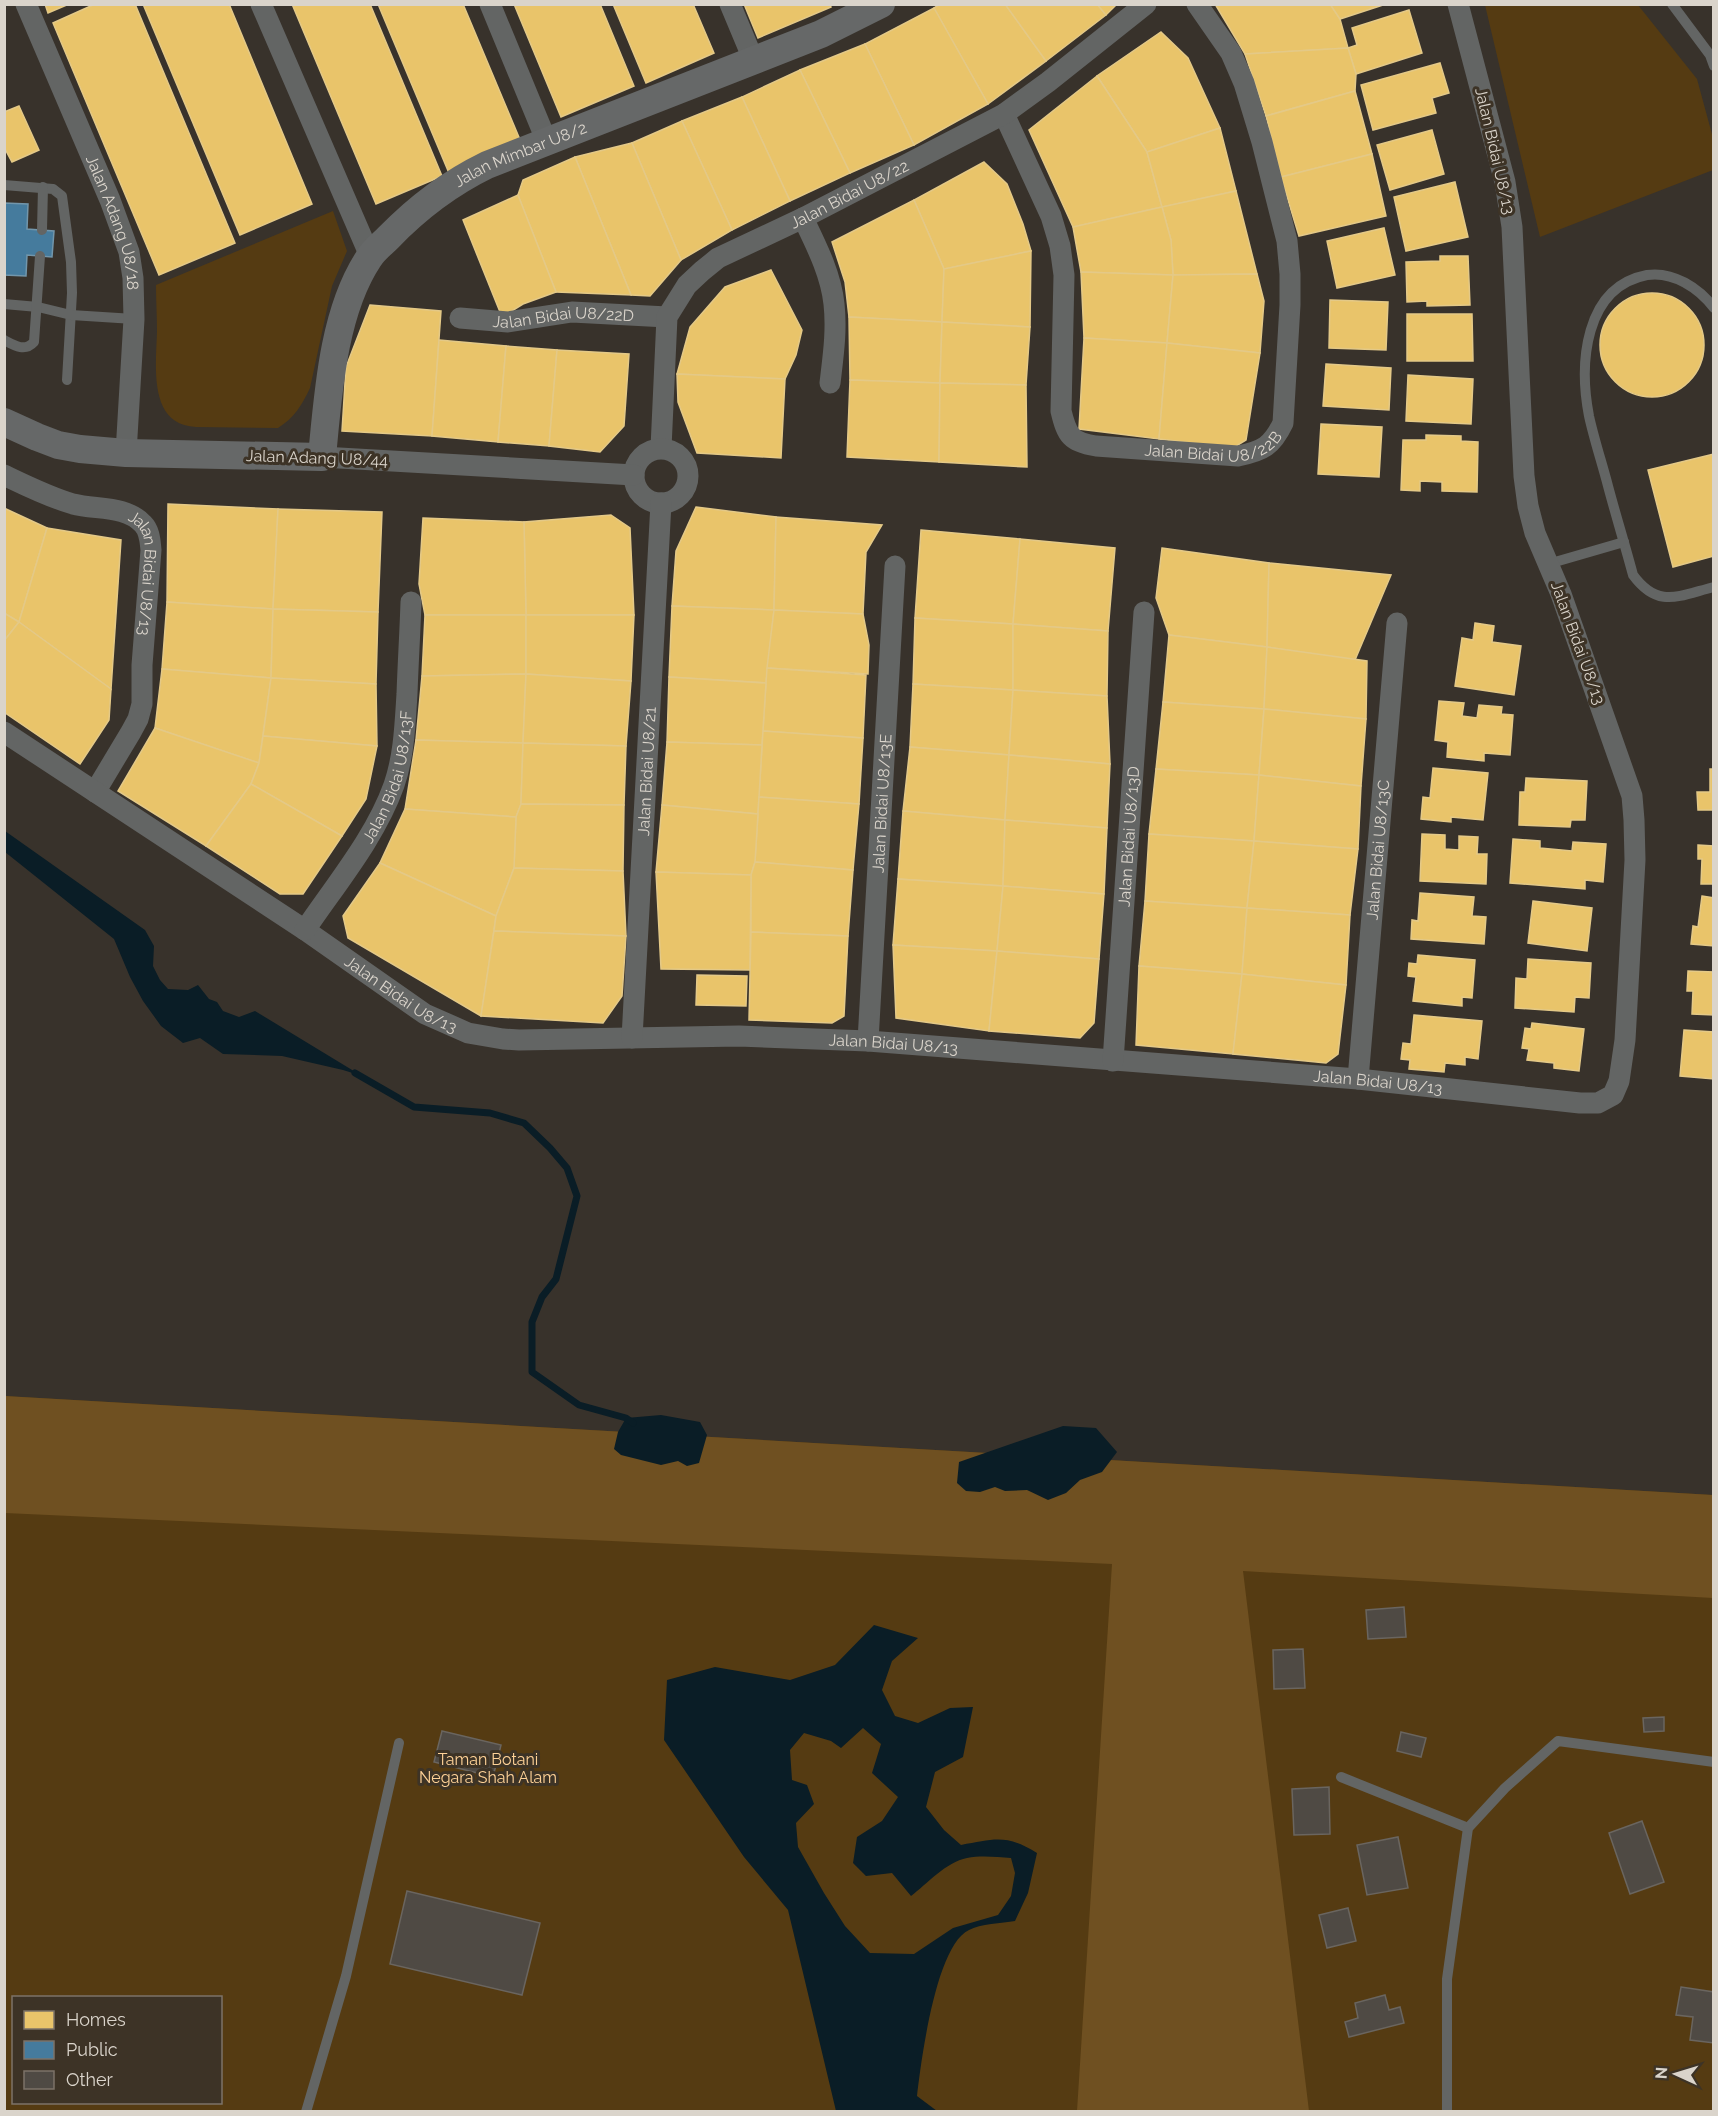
<svg xmlns="http://www.w3.org/2000/svg" width="1718" height="2116" font-family="Raleway,sans-serif">
  <rect width="100%" height="100%" fill="#38322b"/>
  <!-- green -->
  <g fill="#553b12" fill-rule="evenodd">
    <path d="M1485,5H1638L1697,79L1713,138V170L1540,237Z"/>
    <path d="M333,211L347,251L332,286L310,388C302,405 294,418 278,428L196,427C148,425 156,366 157,332C157,316 156,301 156,285Z"/>
    <path d="M4,1396L1713,1495V2111H5ZM14,1998H220V2102H14Z"/>
  </g>
  <!-- forest -->
  <path fill="#6f5021" d="M5,1396L1713,1495V1598L1243,1571L1309,2111H1077L1112,1564L5,1513Z"/>
  <!-- water -->
  <g fill="#0a1d26" fill-rule="evenodd">
    <path d="M5,831L145,930L154,946L153,966L160,980L168,989L188,990L198,985L209,999L217,1002L223,1011L239,1017L255,1011L362,1076L343,1070L282,1056L223,1054L200,1038L183,1043L161,1026L143,1001L130,977L114,939L5,852Z"/>
    <path d="M661,1415L700,1422L707,1435L699,1463L687,1466L678,1461L661,1465L621,1455L614,1449L618,1432L626,1418Z"/>
    <path d="M1063,1426L1096,1428L1117,1452L1102,1472L1080,1480L1066,1493L1048,1500L1027,1490L1005,1491L995,1487L980,1492L966,1491L957,1483L959,1462Z"/>
    <path d="M874,1625L918,1638L892,1661L882,1690L895,1716L918,1723L950,1708L973,1707L963,1757L935,1772L926,1807L944,1830L961,1845C994,1839 1007,1834 1037,1853L1028,1893L1015,1921C1002,1923 980,1924 969,1930C936,1945 921,2061 917,2096L937,2111H836L788,1910L744,1857L664,1740L667,1680L715,1667L790,1680L835,1665ZM863,1728L881,1744L872,1773L898,1797L882,1821L857,1837L853,1863L866,1876L892,1873L911,1896C927,1884 946,1862 967,1858C981,1855 997,1857 1011,1858L1015,1873L1011,1896L998,1915L953,1928L914,1954L870,1953L845,1926L824,1893L798,1847L796,1823L814,1804L807,1785L792,1780L790,1750L804,1733L831,1741L841,1748Z"/>
  </g>
  <!-- homes -->
  <g fill="#e9c46a" stroke="#e4c987" stroke-width="1.5">
    <path d="M45,4H69L48,13Z"/>
    <path d="M95,4H135L235,243L159,275L53,23Z"/>
    <path d="M143,4H229L312,204L240,235Z"/>
    <path d="M292,4H370L442,176L376,204Z"/>
    <path d="M378,4H463L521,142L449,173Z"/>
    <path d="M514,4H600L634,86L561,117Z"/>
    <path d="M613,4H693L714,53L646,83Z"/>
    <path d="M744,4H830L831,7L758,38Z"/>
    <path d="M940,4H1005L1046,61L988,104L934,8Z"/>
    <path d="M1005,4H1097L1106,15L1046,61Z"/>
    <path d="M1097,4H1117L1106,15Z"/>
    <path d="M1215,4H1330L1340,19L1348,48L1245,54Z"/>
    <path d="M1330,4H1386L1340,19Z"/>
    <path d="M934,8L988,104L914,145L865,44Z"/>
    <path d="M1409,10L1422,53L1356,74L1348,48L1357,45L1352,28Z"/>
    <path d="M1161,32L1188,58L1220,128L1147,152L1097,76Z"/>
    <path d="M865,44L914,145L850,173L800,70Z"/>
    <path d="M1348,48L1356,74L1355,91L1266,116L1245,54Z"/>
    <path d="M1440,63L1449,93L1432,98L1436,113L1373,130L1361,85Z"/>
    <path d="M800,70L850,173L790,201L742,97Z"/>
    <path d="M1097,76L1147,152L1162,207L1073,227L1029,130Z"/>
    <path d="M1355,91L1372,154L1281,177L1266,116Z"/>
    <path d="M742,97L790,201L732,230L682,121Z"/>
    <path d="M19,106L39,150L12,162L4,147V112Z"/>
    <path d="M682,121L732,230L681,260L632,143Z"/>
    <path d="M1220,128L1236,191L1162,207L1147,152Z"/>
    <path d="M1432,130L1444,174L1390,190L1377,145Z"/>
    <path d="M632,143L681,260L650,296L631,295L575,157Z"/>
    <path d="M1372,154L1386,216L1299,236L1281,177Z"/>
    <path d="M575,157L631,295L556,292L518,195L523,180Z"/>
    <path d="M984,162L1007,184L1023,224L1031,251L944,269L914,200Z"/>
    <path d="M1455,182L1468,237L1406,251L1394,197Z"/>
    <path d="M1236,191L1257,274L1173,275L1171,240L1162,207Z"/>
    <path d="M518,195L556,292L523,304L502,317L463,220Z"/>
    <path d="M914,200L944,269L942,322L849,317L845,282L832,242Z"/>
    <path d="M1162,207L1171,240L1173,275L1081,272L1073,227Z"/>
    <path d="M1384,228L1395,275L1337,288L1327,241Z"/>
    <path d="M1031,251L1030,327L942,322L944,269Z"/>
    <path d="M1440,256H1468L1470,305L1427,306V301L1407,302L1406,262L1440,261Z"/>
    <path d="M771,270L802,330L796,355L785,379L677,374L690,327L725,287Z"/>
    <path d="M1081,272L1173,275L1167,343L1084,338Z"/>
    <path d="M1257,274L1264,301L1260,353L1167,343L1173,275Z"/>
    <circle cx="1652" cy="345" r="52"/>
    <path d="M1330,300L1388,302L1386,350L1329,348Z"/>
    <path d="M370,305L441,311L432,436L342,431L346,367Z"/>
    <path d="M1407,314H1472L1473,361H1407Z"/>
    <path d="M849,317L942,322L940,383L850,380Z"/>
    <path d="M942,322L1030,327L1026,385L940,383Z"/>
    <path d="M1084,338L1167,343L1159,439L1079,429Z"/>
    <path d="M439,340L506,346L498,442L432,436Z"/>
    <path d="M1167,343L1260,353L1246,440L1233,448L1159,439Z"/>
    <path d="M506,346L557,350L549,446L498,442Z"/>
    <path d="M557,350L629,354L624,426L600,452L549,446Z"/>
    <path d="M1326,364L1391,368L1389,410L1323,406Z"/>
    <path d="M677,374L785,379L781,458L697,453L678,402Z"/>
    <path d="M1408,375L1473,379L1471,424L1406,421Z"/>
    <path d="M850,380L940,383L939,462L847,457Z"/>
    <path d="M940,383L1026,385L1027,467L939,462Z"/>
    <path d="M1321,424L1382,427L1379,477L1318,474Z"/>
    <path d="M1426,435L1461,436V441L1478,442L1477,492L1442,491V482L1420,481V491L1401,490L1403,440H1426Z"/>
    <path d="M1714,454V556L1673,567L1648,470Z"/>
    <path d="M168,504L278,509L273,609L167,602Z"/>
    <path d="M696,507L776,517L774,610L672,606L676,551Z"/>
    <path d="M4,508L47,528L19,622L4,613Z"/>
    <path d="M278,509L382,512L378,612L273,609Z"/>
    <path d="M611,515L630,528L634,615H526L524,522Z"/>
    <path d="M776,517L882,525L866,552L863,614L774,610Z"/>
    <path d="M423,518L524,522L526,615H425L419,584Z"/>
    <path d="M47,528L121,540L111,689L19,622Z"/>
    <path d="M921,530L1020,539L1013,624L915,618Z"/>
    <path d="M1020,539L1115,548L1108,631L1013,624Z"/>
    <path d="M1162,548L1269,563L1267,647L1169,635L1156,598Z"/>
    <path d="M1269,563L1391,575L1355,660L1267,647Z"/>
    <path d="M167,602L273,609L271,678L162,669Z"/>
    <path d="M672,606L774,610L766,683L669,677Z"/>
    <path d="M273,609L378,612L376,684L271,678Z"/>
    <path d="M774,610L863,614L869,645L868,674L767,668Z"/>
    <path d="M4,613L19,622L4,641Z"/>
    <path d="M425,615H526V674L422,676Z"/>
    <path d="M526,615H634L631,681L526,674Z"/>
    <path d="M915,618L1013,624V690L913,684Z"/>
    <path d="M19,622L111,689L109,720L80,764L4,712V641Z"/>
    <path d="M1475,623L1494,626L1492,642L1521,646L1514,695L1455,686L1462,638L1473,640Z"/>
    <path d="M1013,624L1108,631L1107,696L1013,690Z"/>
    <path d="M1169,635L1267,647L1264,709L1163,702Z"/>
    <path d="M1267,647L1367,661L1366,719L1264,709Z"/>
    <path d="M767,668L866,675L863,738L763,731Z"/>
    <path d="M162,669L271,678L259,763L155,728Z"/>
    <path d="M526,674L523,743L416,740L422,676Z"/>
    <path d="M526,674L631,681L626,746L523,743Z"/>
    <path d="M669,677L766,683L762,745L667,742Z"/>
    <path d="M271,678L376,684L377,746L263,736Z"/>
    <path d="M913,684L1013,690L1009,755L910,747Z"/>
    <path d="M1013,690L1107,696L1110,764L1009,755Z"/>
    <path d="M1439,701L1464,703L1462,716L1477,718L1479,705L1502,707L1501,714L1513,715L1510,755L1484,753V761L1447,757L1448,742L1435,740Z"/>
    <path d="M1163,702L1264,709L1259,775L1156,769Z"/>
    <path d="M1264,709L1366,719L1361,786L1259,775Z"/>
    <path d="M155,728L259,763L251,784L206,846L118,791Z"/>
    <path d="M763,731L863,738L859,804L759,797Z"/>
    <path d="M263,736L377,746L366,799L342,836L251,784L259,763Z"/>
    <path d="M416,740L523,743L521,804L516,817L405,809Z"/>
    <path d="M667,742L762,745L758,814L662,805Z"/>
    <path d="M523,743L626,746L624,805L521,804Z"/>
    <path d="M910,747L1009,755L1005,820L903,811Z"/>
    <path d="M1009,755L1110,764L1107,828L1005,820Z"/>
    <path d="M1433,768L1488,773L1483,820L1451,817V822L1421,819L1423,797L1430,798Z"/>
    <path d="M1156,769L1259,775L1254,841L1149,834Z"/>
    <path d="M1710,769H1714V810H1698L1697,792H1710Z"/>
    <path d="M1259,775L1361,786L1358,849L1254,841Z"/>
    <path d="M1526,778L1587,781L1585,820H1571L1570,827L1519,825L1520,792H1525Z"/>
    <path d="M251,784L342,836L303,894H280L206,846Z"/>
    <path d="M759,797L859,804L853,870L755,862Z"/>
    <path d="M521,804L624,805L623,871L514,868L516,817Z"/>
    <path d="M662,805L758,814L755,862L751,875L656,872Z"/>
    <path d="M405,809L516,817L514,868L496,916L380,863Z"/>
    <path d="M903,811L1005,820L1003,886L898,879Z"/>
    <path d="M1005,820L1107,828L1104,894L1003,886Z"/>
    <path d="M1149,834L1254,841L1247,908L1145,901Z"/>
    <path d="M1422,834L1445,835V849L1459,850V836L1478,837L1477,854H1487L1486,884L1420,881Z"/>
    <path d="M1513,839L1540,841V848L1572,851L1573,842L1606,844L1603,882L1585,880V889L1510,883Z"/>
    <path d="M1254,841L1358,849L1350,915L1247,908Z"/>
    <path d="M1698,845L1714,846V884H1701L1702,859H1698Z"/>
    <path d="M755,862L853,870L848,936L751,932V875Z"/>
    <path d="M380,863L496,916L481,1016L348,938L343,916Z"/>
    <path d="M514,868L623,871L626,936L494,931L496,916Z"/>
    <path d="M656,872L751,875L750,970L661,969Z"/>
    <path d="M898,879L1003,886L997,951L893,945Z"/>
    <path d="M1003,886L1104,894L1099,959L997,951Z"/>
    <path d="M1420,893L1474,897L1472,916L1486,917L1484,944L1411,939L1412,920L1418,921Z"/>
    <path d="M1702,896L1714,898V946L1691,944L1693,926L1698,927Z"/>
    <path d="M1145,901L1247,908L1242,974L1139,966Z"/>
    <path d="M1533,901L1592,908L1587,951L1528,943Z"/>
    <path d="M1247,908L1350,915L1346,985L1242,974Z"/>
    <path d="M494,931L626,936L622,996L603,1023L481,1016Z"/>
    <path d="M751,932L848,936L844,1016L832,1023L749,1020Z"/>
    <path d="M893,945L997,951L989,1031L896,1018Z"/>
    <path d="M997,951L1099,959L1094,1023L1080,1038L989,1031Z"/>
    <path d="M1418,955L1475,960L1472,998L1462,997V1006L1413,1001L1416,977L1408,976L1409,963L1417,964Z"/>
    <path d="M1528,959L1591,963L1589,998L1575,997L1574,1012L1515,1008L1516,978L1527,979Z"/>
    <path d="M1139,966L1242,974L1233,1054L1136,1045Z"/>
    <path d="M1688,971L1714,972V1015L1692,1014L1693,991H1687Z"/>
    <path d="M1242,974L1346,985L1338,1054L1326,1063L1233,1054Z"/>
    <path d="M697,975L747,976L746,1006L696,1005Z"/>
    <path d="M1414,1015L1482,1021L1478,1059L1465,1057V1065L1445,1063L1444,1072L1409,1069L1410,1060L1401,1059L1403,1043L1411,1044Z"/>
    <path d="M1532,1023L1584,1029L1579,1071L1554,1068V1063L1527,1060L1529,1049L1522,1048L1525,1028L1531,1029Z"/>
    <path d="M1684,1030L1714,1032V1079L1680,1076Z"/>
  </g>
  <!-- public -->
  <path fill="#457b9d" stroke="#7296ab" stroke-width="1.5" d="M4,203L28,204L27,229L54,231L52,257L27,255L26,276L4,275Z"/>
  <g fill="none" stroke-linecap="round" stroke-linejoin="round">
    <!-- stream -->
    <path stroke="#0a1d26" stroke-width="7" d="M355,1073L414,1107L490,1113L524,1123L550,1148L567,1168L577,1196L556,1279L542,1297L532,1322V1372L579,1405L626,1418L633,1423"/>
  </g>
  <!-- building -->
  <g fill="#4f4a44" stroke="#6a655f" stroke-width="1.5">
    <path d="M1404,1607L1406,1637L1368,1639L1366,1610Z"/>
    <path d="M1303,1649L1305,1688L1274,1689L1273,1650Z"/>
    <path d="M1664,1717V1731L1644,1732L1643,1718Z"/>
    <path d="M442,1731L501,1745L493,1777L434,1762Z"/>
    <path d="M1401,1732L1426,1738L1421,1757L1397,1751Z"/>
    <path d="M1329,1787L1330,1834L1294,1835L1292,1789Z"/>
    <path d="M1642,1821L1664,1882L1630,1894L1609,1833Z"/>
    <path d="M1398,1837L1408,1888L1367,1895L1357,1845Z"/>
    <path d="M407,1891L540,1923L522,1995L390,1964Z"/>
    <path d="M1348,1908L1356,1941L1327,1948L1319,1915Z"/>
    <path d="M1681,1987L1714,1992V2043L1690,2040L1693,2017L1676,2015Z"/>
    <path d="M1385,1995L1389,2010L1400,2007L1404,2023L1349,2037L1345,2022L1358,2018L1355,2003Z"/>
  </g>
  <g fill="none" stroke-linecap="round" stroke-linejoin="round">
    <!-- lane -->
    <g stroke="#636564" stroke-width="10">
      <path d="M1672,4L1710,55L1714,66"/>
      <path d="M4,185L53,189L62,196L71,262L72,293L67,380"/>
      <path d="M42,230L43,187"/>
      <path d="M4,304L38,307L71,315L134,319"/>
      <path d="M1714,308C1699,288 1673,271 1647,275C1584,287 1579,364 1589,416C1594,439 1602,463 1608,486C1616,516 1625,545 1633,575C1658,609 1678,596 1714,587"/>
      <path d="M4,340C15,346 25,352 34,342L40,256"/>
      <path d="M1548,564L1624,542"/>
      <path d="M1341,1777L1468,1828"/>
      <path d="M306,2112L346,1976L399,1743"/>
      <path d="M1447,2112V1979L1468,1828L1505,1788L1558,1741L1714,1762"/>
    </g>
    <!-- street -->
    <g stroke="#636564" stroke-width="21">
      <path id="s1" d="M26,4L110,200L129,252L133,278L134,319L126,453"/>
      <path d="M261,4L370,256"/>
      <path d="M490,4L547,142"/>
      <path d="M730,4L753,59"/>
      <path id="s2" d="M1004,114L1051,216L1060,246L1064,275L1061,411C1067,436 1071,442 1096,446L1238,456C1263,451 1272,446 1283,423L1290,305V274L1287,241L1262,142L1244,83L1231,53L1197,4"/>
      <path d="M803,218C816,245 831,274 834,304C837,331 833,357 830,383"/>
      <path id="s3" d="M460,318L508,322L572,312L667,317"/>
      <path id="s4" d="M661,448L667,317L687,285L702,271L718,258L803,218L1004,114L1048,82L1146,4"/>
      <circle cx="661" cy="476" r="27"/>
      <path d="M322,457L634,475"/>
      <path id="s5" d="M4,475C27,486 49,497 73,504C96,510 126,505 143,524C150,531 150,541 151,550L142,665V704L138,719L131,732L95,792"/>
      <path id="s6" d="M4,732L305,930L425,1014L468,1033L503,1039L519,1040L739,1036L868,1041L1358,1079L1580,1103H1598L1613,1095L1619,1081L1625,1040L1635,860L1634,820L1632,796L1561,594L1535,533L1528,506L1524,476L1512,227L1505,182L1458,4"/>
      <path id="s7" d="M305,930C336,884 375,838 394,785C404,756 405,725 407,694C408,664 410,633 411,602"/>
      <path id="s8" d="M632,1038L661,503"/>
      <path id="s9" d="M868,1041L895,566"/>
      <path id="s10" d="M1113,1061L1144,612"/>
      <path id="s11" d="M1358,1079L1397,623"/>
    </g>
    <!-- secondary -->
    <path stroke="#666868" stroke-width="28" id="s12" d="M4,422L37,437L58,445L80,449L126,453L322,457C328,394 333,312 369,258C374,250 382,244 388,238C417,208 450,183 487,165L821,34L881,4"/>
  </g>
  <g text-anchor="middle" dominant-baseline="central" stroke-width="6" stroke-linejoin="round" paint-order="stroke">
    <!-- street labels -->
    <g font-size="16" fill="#dad4cb" stroke="#3d3326">
      <text transform="translate(1495 151) rotate(77)">Jalan Bidai U8/13</text>
      <text stroke="none"><textPath href="#s12" startOffset="716">Jalan Mimbar U8/2</textPath></text>
      <text stroke="none"><textPath href="#s4" startOffset="356">Jalan Bidai U8/22</textPath></text>
      <text stroke="none"><textPath href="#s1" startOffset="236">Jalan Adang U8/18</textPath></text>
      <text stroke="none"><textPath href="#s3" startOffset="104">Jalan Bidai U8/22D</textPath></text>
      <text stroke="none"><textPath href="#s2" startOffset="483">Jalan Bidai U8/22B</textPath></text>
      <text transform="translate(317 458) rotate(2)">Jalan Adang U8/44</text>
      <text stroke="none"><textPath href="#s5" startOffset="198">Jalan Bidai U8/13</textPath></text>
      <text transform="translate(1578 643) rotate(70)">Jalan Bidai U8/13</text>
      <text stroke="none"><textPath href="#s8" startOffset="267">Jalan Bidai U8/21</textPath></text>
      <text stroke="none"><textPath href="#s7" startOffset="177">Jalan Bidai U8/13F</textPath></text>
      <text stroke="none"><textPath href="#s9" startOffset="238">Jalan Bidai U8/13E</textPath></text>
      <text stroke="none"><textPath href="#s10" startOffset="225">Jalan Bidai U8/13D</textPath></text>
      <text stroke="none"><textPath href="#s11" startOffset="230">Jalan Bidai U8/13C</textPath></text>
      <text stroke="none"><textPath href="#s6" startOffset="476">Jalan Bidai U8/13</textPath></text>
      <text stroke="none"><textPath href="#s6" startOffset="980">Jalan Bidai U8/13</textPath></text>
      <text stroke="none"><textPath href="#s6" startOffset="1466">Jalan Bidai U8/13</textPath></text>
    </g>
    <!-- park labels -->
    <g font-size="16" fill="#ffd297" stroke="#3d3326">
      <text x="488" y="1759">Taman Botani<tspan x="488" dy="18">Negara Shah Alam</tspan></text>
    </g>
  </g>
  <!-- border -->
  <rect width="1718" height="2116" fill="none" stroke="#dad4cb" stroke-width="12"/>
  <!-- legend -->
  <rect x="12" y="1996" width="210" height="108" fill="#3d3326" stroke="#7c7368" stroke-width="1.5"/>
  <rect x="24" y="2011" width="30" height="18" fill="#e9c46a" stroke="#7c7368" stroke-width="1.5"/>
  <text x="66" y="2026" font-size="18" fill="#dad4cb">Homes</text>
  <rect x="24" y="2041" width="30" height="18" fill="#457b9d" stroke="#7c7368" stroke-width="1.5"/>
  <text x="66" y="2056" font-size="18" fill="#dad4cb">Public</text>
  <rect x="24" y="2071" width="30" height="18" fill="#4f4a44" stroke="#7c7368" stroke-width="1.5"/>
  <text x="66" y="2086" font-size="18" fill="#dad4cb">Other</text>
  <!-- north arrow -->
  <g transform="translate(1676 2074) rotate(274)" stroke="#3d3326" stroke-width="4.5" paint-order="stroke">
  <path d="M0-4.5L10 22L0 15L-10 22Z" fill="#dad4cb"/>
  <text y="-9" font-size="16" font-weight="bold" text-anchor="middle" fill="#dad4cb">N</text>
  </g>
</svg>
